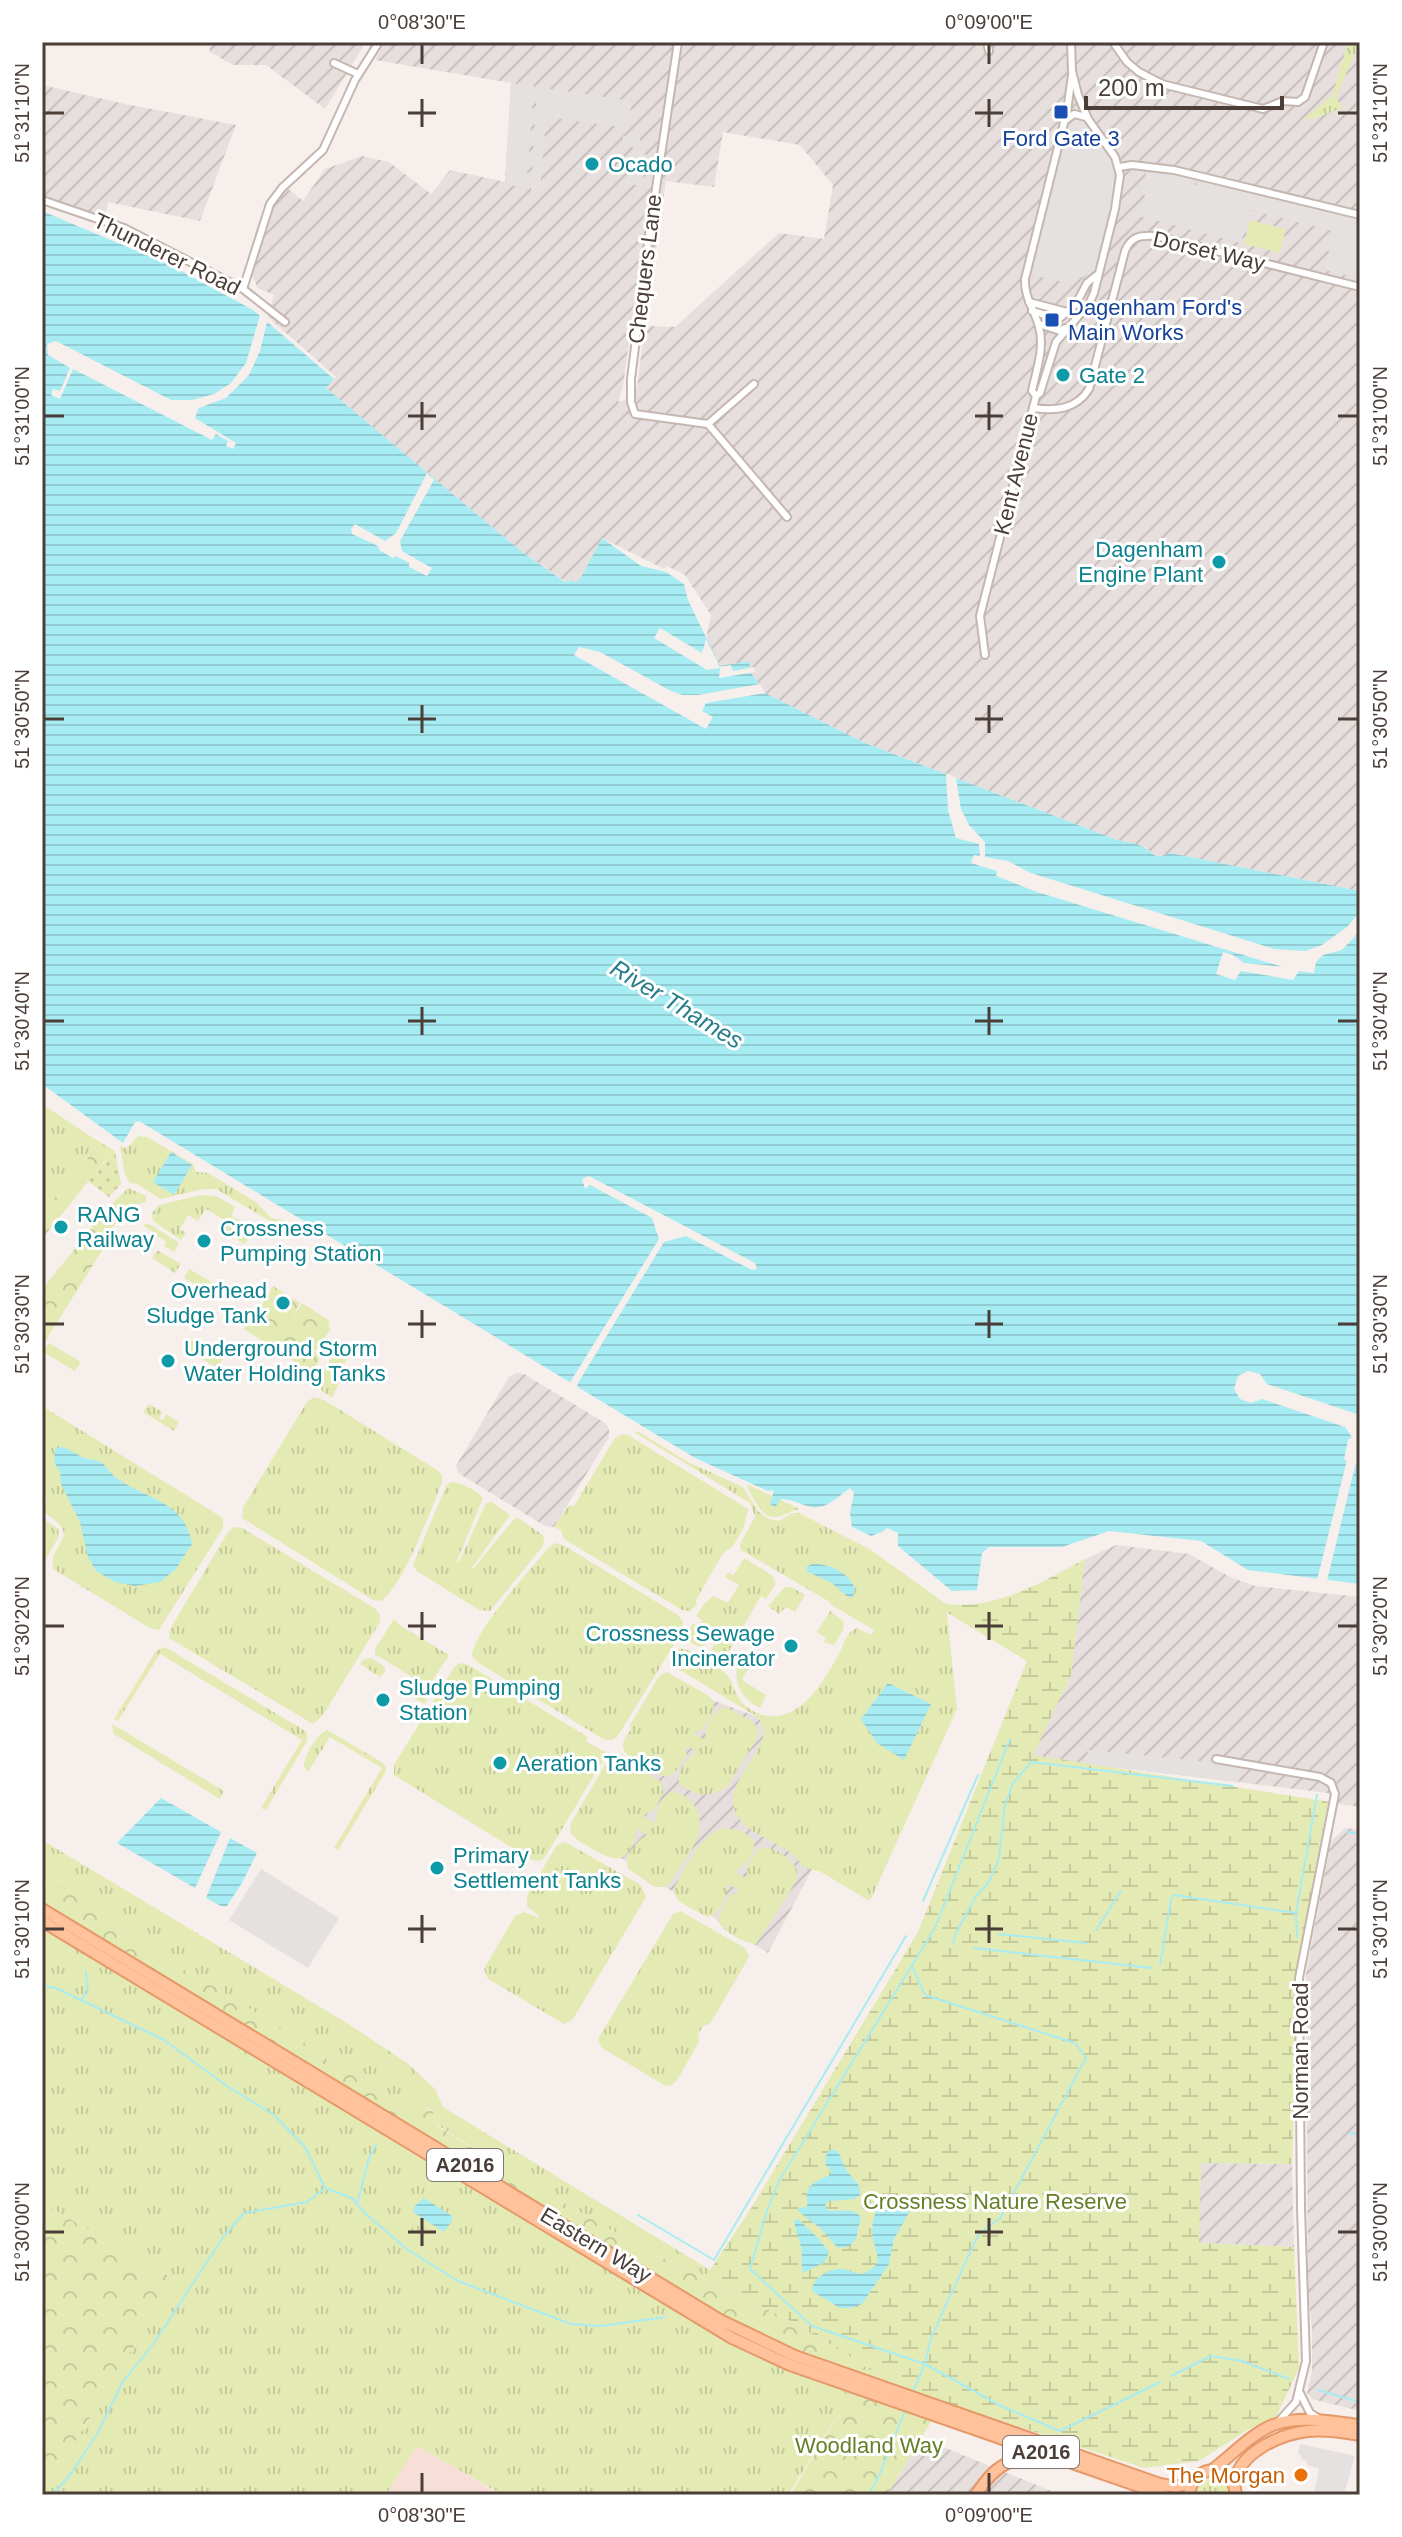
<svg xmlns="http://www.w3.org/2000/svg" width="1402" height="2537" font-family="Helvetica,sans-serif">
  <defs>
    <pattern id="industrial-furrows" width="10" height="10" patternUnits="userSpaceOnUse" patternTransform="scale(2)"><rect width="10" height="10" fill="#e6dfdd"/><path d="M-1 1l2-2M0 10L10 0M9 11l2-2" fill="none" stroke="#c7c0be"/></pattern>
    <pattern id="grass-tufts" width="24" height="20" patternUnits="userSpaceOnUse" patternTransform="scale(2)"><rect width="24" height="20" fill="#e4eab4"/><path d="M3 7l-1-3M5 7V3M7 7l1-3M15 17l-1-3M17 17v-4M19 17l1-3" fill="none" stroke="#c5ca9c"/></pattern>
    <pattern id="forest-crowns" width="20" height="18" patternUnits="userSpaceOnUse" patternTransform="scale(2)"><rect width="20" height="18" fill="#e4eab4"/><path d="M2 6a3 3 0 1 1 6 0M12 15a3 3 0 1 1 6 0" fill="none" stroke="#c5ca9c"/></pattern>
    <pattern id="wetland-marsh" width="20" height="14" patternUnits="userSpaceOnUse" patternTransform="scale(2)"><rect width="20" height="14" fill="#e4eab4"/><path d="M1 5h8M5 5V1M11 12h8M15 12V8" fill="none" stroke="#c5ca9c"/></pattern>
    <pattern id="garden-dots" width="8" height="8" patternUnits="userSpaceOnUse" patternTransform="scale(2)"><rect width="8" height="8" fill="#e4eab4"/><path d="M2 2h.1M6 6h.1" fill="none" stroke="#c5ca9c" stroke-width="1.8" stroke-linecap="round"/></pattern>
    <pattern id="water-rules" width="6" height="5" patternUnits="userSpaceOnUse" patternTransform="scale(2)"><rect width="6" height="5" fill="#a8ecf3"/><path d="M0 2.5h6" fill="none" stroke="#92cbd1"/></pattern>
  </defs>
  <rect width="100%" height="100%" fill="#f6efeb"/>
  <!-- commercial -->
  <path fill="#f7dfd7" d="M417,2445L501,2495H386Z"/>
  <!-- industrial -->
  <g fill="url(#industrial-furrows)" fill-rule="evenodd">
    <path d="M209,42H366L325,109L266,65H233L210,52Z"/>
    <path d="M385,42H1360V891L1170,853L1161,857L1154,855L1145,847L1117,840L865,743L765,693L751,673L749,661L720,667L706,639L711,615L685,575L667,566L664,569L602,538L580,579L575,583L566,582L522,552L326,388L336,377L268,317L274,295L258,288L252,276L272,206L286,187L303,201L325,169L362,156L389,162L431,194L450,170L505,182L511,83L375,60ZM723,132L800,145L833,185L824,239L779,233L675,327L645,326L666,181L714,187ZM633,311L645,326L637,388L623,401L618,402L623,386Z"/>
    <path d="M42,85L125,104L236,125L200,221L108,202L105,217L94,212L90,222L42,200Z"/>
    <path d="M517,1373L524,1374L605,1423L609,1429V1437L554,1527L545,1526L458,1473L456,1466L509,1377Z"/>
    <path d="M1116,1545L1189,1554L1230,1577L1255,1586L1360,1597V1807L1338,1804L1328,1793L1086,1764L1032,1755L1071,1675L1085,1559Z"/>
    <path d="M670,1684L792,1730L818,1858L768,1953L582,1833Z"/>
    <path d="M1346,1828L1360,1830V2411L1312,2399L1307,2393L1312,2371V2330L1308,2293L1306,1973L1331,1841Z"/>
    <path d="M1201,2163L1292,2164L1294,2247L1198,2243Z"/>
    <path d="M921,2438L1061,2495H887Z"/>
  </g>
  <!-- grass -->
  <g fill="url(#grass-tufts)">
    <path d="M1348,42H1360L1336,97L1342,108L1316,118L1303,119L1332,96Z"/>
    <path d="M42,1104L90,1136C93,1164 73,1199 42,1200Z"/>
    <path d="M138,1136L147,1137L193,1164L196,1172L208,1173L256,1202L271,1218L286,1221L282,1228L216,1189H203L161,1199L137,1184L130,1183L125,1175L120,1146L127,1148Z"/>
    <path d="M128,1188L146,1196V1202L127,1207L125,1210L109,1207Z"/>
    <path d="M201,1195L216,1196L235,1207L231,1216L251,1226C252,1233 250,1239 244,1244L232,1236L228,1239L219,1233L226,1221L206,1209L198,1221L188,1215L180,1229L186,1233L181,1240L153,1221L152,1213L159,1205Z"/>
    <path d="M146,1224L151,1225L179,1243L174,1252L164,1246L166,1241L158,1236L154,1242L156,1234L144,1226Z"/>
    <path d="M157,1250L181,1264L175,1273L152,1258Z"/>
    <path d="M189,1269L213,1283L208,1292L184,1278Z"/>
    <path d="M192,1340L223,1359L217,1368L186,1349Z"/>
    <path d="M49,1343L81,1362L75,1371L43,1352Z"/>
    <path d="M342,1349L347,1352L348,1357L338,1374L342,1377L332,1398L322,1391C318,1376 329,1357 342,1349Z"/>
    <path d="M314,1397L324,1400L437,1470L442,1475V1483C430,1511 404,1585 381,1601L373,1600L242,1518L243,1507L307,1402Z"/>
    <path d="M149,1404L162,1412L159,1418L163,1420L166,1414L179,1422L174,1431L143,1412Z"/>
    <path d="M42,1406L223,1518V1528L159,1630L150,1628L53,1569C49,1539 86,1539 42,1511L47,1499L42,1496Z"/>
    <path d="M634,1432H639L688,1462L743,1487L758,1511L769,1519L780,1521L790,1514L799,1513L871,1550L946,1604L957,1709L871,1899L868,1900L821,1872L803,1867C789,1839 736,1838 733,1802C730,1773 785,1738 754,1715L675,1667L671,1659L678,1649C691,1646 728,1670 732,1683C736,1697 745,1709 759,1714C799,1727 824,1681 840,1652C845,1642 846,1632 857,1628L871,1635L874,1630L830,1604V1602L741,1550L740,1544L755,1517L750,1503Z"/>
    <path d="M623,1434L628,1435L748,1509L744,1527L733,1546L723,1553L696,1600L697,1605L690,1611L682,1610L564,1539L561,1530L554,1527L568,1506H574L615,1438Z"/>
    <path d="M451,1482C461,1482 478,1491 483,1498L457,1561L459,1562L486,1503L492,1502L510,1515L471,1569L472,1570L515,1518L520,1519L544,1536L543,1546L490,1611L479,1610L417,1571L413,1565L446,1486Z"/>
    <path d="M746,1484L800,1509C791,1510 783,1517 775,1517C760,1518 752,1494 746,1484Z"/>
    <path d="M42,1518L58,1529L59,1536L46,1559L42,1560Z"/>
    <path d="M234,1527L242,1528L376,1609L380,1615V1622L323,1715L313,1724L169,1638L170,1629L228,1532Z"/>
    <path d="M555,1543L563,1545L678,1615L683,1622V1630L619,1734L613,1740H605L477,1662L472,1656C475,1628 530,1571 549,1547Z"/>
    <path d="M744,1558L772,1575L776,1584L766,1599L761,1596L722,1663L713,1656L711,1651L720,1632L715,1630L706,1644L700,1647L689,1642L686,1635L693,1623L698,1627L702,1620L696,1616L704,1604L713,1596L728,1603L739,1585L725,1577L727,1573L734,1575Z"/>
    <path d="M785,1587H791L805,1595L795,1612L786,1607L779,1614L768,1606Z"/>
    <path d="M830,1611L844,1622L843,1630L834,1645L824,1642L826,1638L817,1632Z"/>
    <path d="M394,1619L401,1626L449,1655L430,1685H425L375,1654V1649Z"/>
    <path d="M165,1647L307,1732V1741L266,1810L261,1808L302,1740L160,1654L118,1721L114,1719L156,1651Z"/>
    <path d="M745,1656L753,1660L742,1680L766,1695L760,1708C740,1698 731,1680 740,1658Z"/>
    <path d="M371,1658L385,1667V1672L380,1677L360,1664L364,1659Z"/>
    <path d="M460,1663L467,1664L588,1737L586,1741L605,1752L604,1759L545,1857L539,1861L532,1860L394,1775V1765L454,1667Z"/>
    <path d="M667,1672L709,1696C720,1708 709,1718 702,1730L695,1731L694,1734L705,1740C706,1728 711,1711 726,1707L753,1722L758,1728L757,1739L726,1788L711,1794L699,1795L680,1785C675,1771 687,1759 697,1752L687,1746L685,1748L687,1755C680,1765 676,1778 662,1776C653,1770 625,1757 623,1748C622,1741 628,1734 631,1729L630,1725L660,1675Z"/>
    <path d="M409,1684C416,1683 425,1689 427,1696L425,1704L403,1692Z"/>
    <path d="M112,1724L224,1791L220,1799L114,1734Z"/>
    <path d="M327,1730L383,1763L386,1768L385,1773L338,1850L334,1848L382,1768L330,1737L308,1772L304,1766C305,1754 316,1735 327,1730Z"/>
    <path d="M616,1757L622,1759L660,1781C668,1792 658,1802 652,1812L645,1814L644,1817L655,1823C656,1811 660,1798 672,1792C681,1793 689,1797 694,1805C712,1830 683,1862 670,1883L665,1887H655L628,1869C624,1854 637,1841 647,1835L637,1828C631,1854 625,1868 596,1851C587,1845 576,1841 570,1832L571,1823L605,1765L610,1759Z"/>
    <path d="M724,1828L743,1831L754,1841C756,1855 745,1865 735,1872L746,1878L748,1876L746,1869C749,1864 753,1856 757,1851C769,1840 792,1859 797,1870V1880L756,1944C744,1943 726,1933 719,1923V1915L731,1894L737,1893L739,1890L728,1884C727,1896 722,1913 707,1917L680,1902L674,1893L675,1886C688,1866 698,1835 724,1828Z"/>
    <path d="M42,1840L350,2025L407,2063L435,2089L443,2107L710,2270L708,2280L648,2251L523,2179L436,2124L433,2111L418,2103L406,2107L314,2052L297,2036H289L252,2010L228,1998L222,1989L209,1985L97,1916C85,1898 64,1886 42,1883Z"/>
    <path d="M565,1842L641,1885L646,1897L573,2019L564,2024L488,1979L484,1969L515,1916L524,1912L539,1918V1916L527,1906V1896L556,1846Z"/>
    <path d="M680,1911L745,1948L749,1957L710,2024L704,2025L698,2035L699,2042L677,2080L672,2085L666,2086L602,2048L598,2039L673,1914Z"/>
    <path d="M42,1928L728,2341L787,2371L852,2393L788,2495H503L417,2446L386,2495H42L175,2280L42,2203Z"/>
    <path d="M1211,2476C1223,2477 1229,2484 1229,2495H1195C1195,2484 1201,2478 1211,2476Z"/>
  </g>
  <!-- forest -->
  <g fill="url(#forest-crowns)">
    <path d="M90,1136L115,1151L103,1163L42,1239V1200C73,1199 93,1164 90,1136Z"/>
    <path d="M109,1207L125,1210L106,1236L104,1247L90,1270L42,1346V1289Z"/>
    <path d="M273,1286L300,1303L292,1319L302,1303L330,1321L328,1326L331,1329L315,1351L319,1357L318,1364L312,1368L303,1367L244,1329L249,1323H254L253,1320Z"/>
    <path d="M42,1883C64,1886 85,1898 97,1916L209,1985L222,1989L228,1998L252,2010L289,2036H297L314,2052L406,2107L418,2103L433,2112L436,2125L523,2179L648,2251L787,2319L848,2355L892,2385L793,2350L724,2317L42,1905Z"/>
    <path d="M42,2203L175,2280L42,2495Z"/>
    <path d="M852,2393L932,2420L887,2495H790Z"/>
  </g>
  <!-- wetland -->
  <path fill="url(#wetland-marsh)" d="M1085,1559L1071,1675L1033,1755L1330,1802L1298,1991L1292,2164L1201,2163L1199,2243L1294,2247L1299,2368L1276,2417L1249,2429L1199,2461L1144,2468L892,2385L848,2355L787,2319L708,2280L710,2270L750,2210L918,1932L1027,1661L946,1612V1604C995,1610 1043,1582 1085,1559Z"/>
  <!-- garden -->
  <path fill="url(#garden-dots)" d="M115,1151L121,1184L109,1197L88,1181Z"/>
  <!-- pitch -->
  <path fill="#e4eab4" d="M1250,220L1286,229L1280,253L1244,244Z"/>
  <!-- parking -->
  <g fill="#e5e1e0">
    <path d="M511,83L534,86L526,189L505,183Z"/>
    <path d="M537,87L632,101L628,128L546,117L540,192L531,190Z"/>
    <path d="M1073,117L1085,119L1113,157L1117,173L1116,189L1095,270L1070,284L1037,276L1031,269L1067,124Z"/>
    <path d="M623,136L640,139L638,153L647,155L641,195L636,194L637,185L627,184L633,146L622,144Z"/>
    <path d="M1147,169L1190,178L1189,183L1196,185L1198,179L1297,204L1296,208L1301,210L1303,205L1360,220V279L1325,270L1333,231L1250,210L1241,243L1139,216L1145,194L1141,192Z"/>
    <path d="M1088,1750L1241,1765L1239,1782L1086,1764Z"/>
    <path d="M261,1869L339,1918L308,1968L229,1920Z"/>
    <path d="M1300,2444L1355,2456L1344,2495H1314L1319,2468L1307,2465V2461L1301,2459V2455L1298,2454Z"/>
  </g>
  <!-- water -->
  <g fill="url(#water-rules)">
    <path d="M42,211L170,265L253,310L334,379L326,388L522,552L565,582L573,580L575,583L580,579L602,538L641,566L666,572L684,584L688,600L720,666L749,661L751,673L765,693L865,743L1117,840C1125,842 1139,843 1145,848C1156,855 1155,860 1170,853L1360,891V1584L1248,1570L1201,1541L1109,1531L1062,1547H989L982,1553L977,1590L952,1591L898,1546V1533L887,1528L882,1532L871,1536L852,1527L850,1513L854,1493L850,1488C837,1497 824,1512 808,1506C798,1503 792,1500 781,1499L775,1507L770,1504L774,1490L768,1491L695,1458L139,1121L135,1122L123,1143L42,1084Z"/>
    <path d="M171,1152L192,1165L174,1195L153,1182Z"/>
    <path d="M62,1447C71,1449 77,1455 84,1458C91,1460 96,1459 102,1463C107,1467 110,1473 115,1477C144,1499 185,1500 192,1544L176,1569L160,1582L135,1586L115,1582L96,1571L88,1557L80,1522L61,1484L60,1472L54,1462L55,1449Z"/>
    <path d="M812,1564C831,1564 846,1571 855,1588L853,1597H848L832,1583L808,1572L806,1567Z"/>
    <path d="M888,1683L931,1704L904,1760L877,1743L861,1719Z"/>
    <path d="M161,1798L221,1832L195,1888L117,1843Z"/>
    <path d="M230,1838L257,1853L242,1883L227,1906H221L206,1898Z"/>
    <path d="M832,2150L838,2151C841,2157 843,2165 847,2171C854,2181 861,2182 860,2195L854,2199L828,2201L825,2206L827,2210C839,2213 853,2206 861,2217L856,2239L850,2246L838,2248L820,2228L798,2211L799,2208L807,2207C808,2203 806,2199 807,2195C807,2184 821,2179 830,2175L831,2171L825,2164L827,2152Z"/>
    <path d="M424,2198L452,2216V2221L444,2232L413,2212L415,2206Z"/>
    <path d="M894,2199L905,2202L910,2211L894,2239L889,2264L862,2304L851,2308H840L812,2291C812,2279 828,2268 841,2269C847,2269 854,2273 861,2274C885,2265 877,2257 873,2239C870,2226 875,2212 881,2201Z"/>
    <path d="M798,2219L817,2237L829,2252L825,2262L803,2273C800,2265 803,2256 801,2247C799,2237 795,2230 794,2220Z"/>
  </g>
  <!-- pier -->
  <g fill="#f6efeb">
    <path d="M261,312L268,318L260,351L249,375L226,398L199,408L195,418L236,443L233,449L226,446L228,441L216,434L212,440L73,369L60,399L51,395L53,389L60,391L70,368L48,355L47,344L56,341L171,400H192L214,394L231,383L246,363Z"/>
    <path d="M427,473L434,480L400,541L402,551L432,568L427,576L409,567V563L396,556L393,558L379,550L378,546L352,534L351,529L355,524L385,541L396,533Z"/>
    <path d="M660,628L702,653L706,639L720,667L731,665L733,671L754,667L755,672L719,678L720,668L707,670L654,638Z"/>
    <path d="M579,647L600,652L669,690L682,695H698L760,684L765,693L706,703L702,711L713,717L706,729L574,655Z"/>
    <path d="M946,773L956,778L961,809L969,825L985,842V857L1008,861L1031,873L1274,949L1305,951L1322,945L1347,927L1360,912V931L1342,950L1323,955L1316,962L1314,973L1299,971L1293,980L1241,971L1235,980L1216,974L1223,952L1233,955L1244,963L1283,967L1037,892L996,876L997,871L971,863L974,855L980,856L979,844L956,838L948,810Z"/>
    <path d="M589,1176L755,1263L757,1269L752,1270L686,1236L664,1242L578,1383L577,1388L569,1384L659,1239L652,1218L590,1185L585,1189L582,1179Z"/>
    <path d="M1248,1371L1260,1374L1267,1384L1360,1415V1462L1355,1466L1326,1585L1316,1584L1346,1464V1460L1344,1459L1348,1440L1352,1437L1345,1427L1262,1399L1251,1403L1240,1399L1234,1389L1238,1376Z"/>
  </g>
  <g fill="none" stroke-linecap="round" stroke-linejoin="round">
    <!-- stream -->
    <g stroke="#a8ecf3" stroke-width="2">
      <path d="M1010,1739L935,1928L779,2181L767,2211L750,2269L812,2326L925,2364L1001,2406L1060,2431L1160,2382"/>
      <path d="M1347,1832L1360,1834"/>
      <path d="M923,1901L978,1775"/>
      <path d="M1096,1930L1121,1891"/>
      <path d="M999,1934L1086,1943"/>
      <path d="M1297,1937L1296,1913L1317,1795"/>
      <path d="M953,1944L956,1933L976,1896L989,1882L999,1858L1005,1805L1013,1783L1031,1762L1233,1786"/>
      <path d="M974,1948L1152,1968"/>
      <path d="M1160,1965L1171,1899L1174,1895L1296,1913"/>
      <path d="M913,1968L925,1995L1075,2043L1086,2058L1001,2217L978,2235L931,2338L925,2364L913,2391"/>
      <path d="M42,1986L56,1988L164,2040L227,2086L274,2115L305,2147L325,2188L352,2198L367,2215L408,2250L458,2281L571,2324L601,2326L665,2317"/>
      <path d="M82,2000L87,1989L86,1971"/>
      <path d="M1350,2133L1360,2134"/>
      <path d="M358,2201L369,2158L376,2145"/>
      <path d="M638,2215L714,2260L906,1936"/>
      <path d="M1171,2376L1211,2356L1242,2361L1289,2379"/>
      <path d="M1318,2390L1360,2402"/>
      <path d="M53,2495L72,2472L98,2432L122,2383L154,2343L224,2236L244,2213L307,2202L324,2189"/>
      <path d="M868,2495L879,2476L906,2408"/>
    </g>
    <!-- street casing -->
    <g stroke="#c5b7b0" stroke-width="10">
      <g id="street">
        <path d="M678,42L649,235L631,379V402L635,414L708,424L754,384"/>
        <path d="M987,42L989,51"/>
        <path d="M1113,42L1127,62L1139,72L1162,84L1263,109L1283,101L1298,102L1305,97L1324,42"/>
        <path d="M334,63L358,74"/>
        <path d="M1065,121L1074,114L1086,117"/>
        <path d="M1119,167L1132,165L1174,170L1360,215"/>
        <path d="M42,200L124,228L243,289L285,322"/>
        <path d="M243,289L270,204L282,188L323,150L355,80L379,42"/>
        <path d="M1029,302L1067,312L1076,304L1087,283L1097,275"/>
        <path d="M1032,311L1056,318H1060L1067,312"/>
        <path d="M1039,324L1060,331L1065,328"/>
        <path d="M1036,396L1032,391C1036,371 1045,348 1039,327C1035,310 1024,298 1025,279L1067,111L1072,75"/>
        <path d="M1033,408C1055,411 1076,410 1089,389L1125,251C1131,236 1141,235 1156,236L1360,287"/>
        <path d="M708,424L787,517"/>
        <path d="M985,655L980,616L1036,396L1040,393L1056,342L1089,304L1094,293L1115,209L1120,175L1115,157L1088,119L1078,95L1072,71L1071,42"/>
        <path d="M1216,1759L1320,1777L1331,1783L1335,1794L1299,1978L1301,2208L1306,2361L1296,2402L1279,2421"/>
        <path d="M1300,2393L1310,2413L1318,2418"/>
      </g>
    </g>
    <!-- primary casing -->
    <g stroke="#e79868" stroke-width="14">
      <g id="primary">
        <path d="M42,1909L720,2320L795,2356L1160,2484L1176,2487L1191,2482"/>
        <path d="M42,1921L732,2338L790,2365L1164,2495"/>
        <path d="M1212,2470C1231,2456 1251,2434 1273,2425C1301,2415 1332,2422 1360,2425"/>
        <path d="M1235,2485C1236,2453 1281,2434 1308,2431C1325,2429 1343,2432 1360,2435"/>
        <path d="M976,2495C997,2461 1015,2454 1055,2462"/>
        <path d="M1189,2495C1193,2462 1233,2462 1236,2495"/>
      </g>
    </g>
    <!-- street -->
    <use href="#street" stroke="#fff" stroke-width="6"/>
    <!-- primary -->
    <use href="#primary" stroke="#ffc29b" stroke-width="10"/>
  </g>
  <!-- ticks -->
  <path fill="none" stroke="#4b3e39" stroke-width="3" d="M422,44V64M989,44V64M422,99V127M989,99V127M44,113H64M408,113H436M975,113H1003M1338,113H1358M422,402V430M989,402V430M44,416H64M408,416H436M975,416H1003M1338,416H1358M422,705V733M989,705V733M44,719H64M408,719H436M975,719H1003M1338,719H1358M422,1007V1035M989,1007V1035M44,1021H64M408,1021H436M975,1021H1003M1338,1021H1358M422,1310V1338M989,1310V1338M44,1324H64M408,1324H436M975,1324H1003M1338,1324H1358M422,1612V1640M989,1612V1640M44,1626H64M408,1626H436M975,1626H1003M1338,1626H1358M422,1915V1943M989,1915V1943M44,1929H64M408,1929H436M975,1929H1003M1338,1929H1358M422,2218V2246M989,2218V2246M44,2232H64M408,2232H436M975,2232H1003M1338,2232H1358M422,2473V2493M989,2473V2493"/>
  <!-- markers -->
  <g fill="#1a4fb4" stroke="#fff" stroke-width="3">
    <rect x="1053" y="104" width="16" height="16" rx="4"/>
    <rect x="1044" y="312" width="16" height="16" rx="4"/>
  </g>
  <g fill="#0f9aa8" stroke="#fff" stroke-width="3">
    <circle cx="592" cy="164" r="8"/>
    <circle cx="1063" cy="375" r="8"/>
    <circle cx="1219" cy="562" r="8"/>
    <circle cx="61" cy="1227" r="8"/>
    <circle cx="204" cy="1241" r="8"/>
    <circle cx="283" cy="1303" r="8"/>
    <circle cx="168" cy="1361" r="8"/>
    <circle cx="791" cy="1646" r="8"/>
    <circle cx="383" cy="1700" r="8"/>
    <circle cx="500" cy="1763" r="8"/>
    <circle cx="437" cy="1868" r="8"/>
  </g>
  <circle fill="#e8710a" stroke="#fff" stroke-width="3" cx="1301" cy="2475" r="8"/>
  <g text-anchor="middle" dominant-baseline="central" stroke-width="6" stroke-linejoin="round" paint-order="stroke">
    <!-- shield labels -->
    <g fill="#fff" stroke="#817874" stroke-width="2">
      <rect x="427" y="2149" width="76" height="32" rx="6"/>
      <rect x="1003" y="2436" width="76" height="32" rx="6"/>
    </g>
    <g font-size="20" font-weight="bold" fill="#4b3e39">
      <text x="465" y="2165">A2016</text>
      <text x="1041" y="2452">A2016</text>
    </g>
    <!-- transit labels -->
    <g font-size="22" fill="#164399" stroke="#fff">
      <text x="1061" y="138">Ford Gate 3</text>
      <text x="1068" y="307" text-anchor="start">Dagenham Ford's<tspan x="1068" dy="25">Main Works</tspan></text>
    </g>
    <!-- culture labels -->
    <g font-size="22" fill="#0d838f" stroke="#fff" text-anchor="start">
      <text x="608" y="164">Ocado</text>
      <text x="1079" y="375">Gate 2</text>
      <text x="1203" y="549" text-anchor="end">Dagenham<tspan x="1203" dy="25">Engine Plant</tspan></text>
      <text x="77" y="1214">RANG<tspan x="77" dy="25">Railway</tspan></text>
      <text x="220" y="1228">Crossness<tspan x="220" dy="25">Pumping Station</tspan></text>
      <text x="267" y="1290" text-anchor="end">Overhead<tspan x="267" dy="25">Sludge Tank</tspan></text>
      <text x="184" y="1348">Underground Storm<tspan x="184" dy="25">Water Holding Tanks</tspan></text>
      <text x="775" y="1633" text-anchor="end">Crossness Sewage<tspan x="775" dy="25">Incinerator</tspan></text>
      <text x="399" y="1687">Sludge Pumping<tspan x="399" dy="25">Station</tspan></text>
      <text x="516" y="1763">Aeration Tanks</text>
      <text x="453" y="1855">Primary<tspan x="453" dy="25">Settlement Tanks</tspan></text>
    </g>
    <!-- street labels -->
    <g font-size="22" fill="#4b3e39" stroke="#fff">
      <text transform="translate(1209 251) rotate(13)">Dorset Way</text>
      <text transform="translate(167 254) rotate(26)">Thunderer Road</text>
      <text transform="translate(645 269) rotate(-83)">Chequers Lane</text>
      <text transform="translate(1016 474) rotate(-76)">Kent Avenue</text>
      <text transform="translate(1300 2051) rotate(-90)">Norman Road</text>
      <text transform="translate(596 2245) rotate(31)">Eastern Way</text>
    </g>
    <!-- park labels -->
    <g font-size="22" fill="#667f29" stroke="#fff">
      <text x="995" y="2201">Crossness Nature Reserve</text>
      <text x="869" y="2445">Woodland Way</text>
    </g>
    <!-- food labels -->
    <g font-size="22" fill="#c56008" stroke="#fff" text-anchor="end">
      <text x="1285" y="2475">The Morgan</text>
    </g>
    <!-- water labels -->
    <g font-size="24" font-style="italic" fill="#257e88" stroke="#fff">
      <text transform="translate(677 1004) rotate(31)">River Thames</text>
    </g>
  </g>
  <!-- border -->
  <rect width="1402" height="2537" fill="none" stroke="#ffffff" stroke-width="88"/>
  <!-- scale -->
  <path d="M1086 96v12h196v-12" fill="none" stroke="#4b3e39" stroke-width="4"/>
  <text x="1098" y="96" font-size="24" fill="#4b3e39" stroke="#ffffff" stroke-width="6" paint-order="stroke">200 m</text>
  <rect x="44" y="44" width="1314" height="2449" fill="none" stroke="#4b3e39" stroke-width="3"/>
  <g font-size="20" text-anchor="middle" fill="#4b3e39">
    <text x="422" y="29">0°08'30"E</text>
    <text x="989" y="29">0°09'00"E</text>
    <text transform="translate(22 113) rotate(-90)" y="7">51°31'10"N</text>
    <text transform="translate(1380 113) rotate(-90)" y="7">51°31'10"N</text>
    <text transform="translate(22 416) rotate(-90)" y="7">51°31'00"N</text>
    <text transform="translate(1380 416) rotate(-90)" y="7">51°31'00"N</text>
    <text transform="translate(22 719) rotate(-90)" y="7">51°30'50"N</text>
    <text transform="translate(1380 719) rotate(-90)" y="7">51°30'50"N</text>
    <text transform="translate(22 1021) rotate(-90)" y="7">51°30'40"N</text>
    <text transform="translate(1380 1021) rotate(-90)" y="7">51°30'40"N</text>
    <text transform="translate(22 1324) rotate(-90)" y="7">51°30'30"N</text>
    <text transform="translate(1380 1324) rotate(-90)" y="7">51°30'30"N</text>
    <text transform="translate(22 1626) rotate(-90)" y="7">51°30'20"N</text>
    <text transform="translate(1380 1626) rotate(-90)" y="7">51°30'20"N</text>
    <text transform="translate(22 1929) rotate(-90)" y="7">51°30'10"N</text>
    <text transform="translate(1380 1929) rotate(-90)" y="7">51°30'10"N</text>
    <text transform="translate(22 2232) rotate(-90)" y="7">51°30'00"N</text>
    <text transform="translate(1380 2232) rotate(-90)" y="7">51°30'00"N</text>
    <text x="422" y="2522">0°08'30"E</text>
    <text x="989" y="2522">0°09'00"E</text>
  </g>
</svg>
